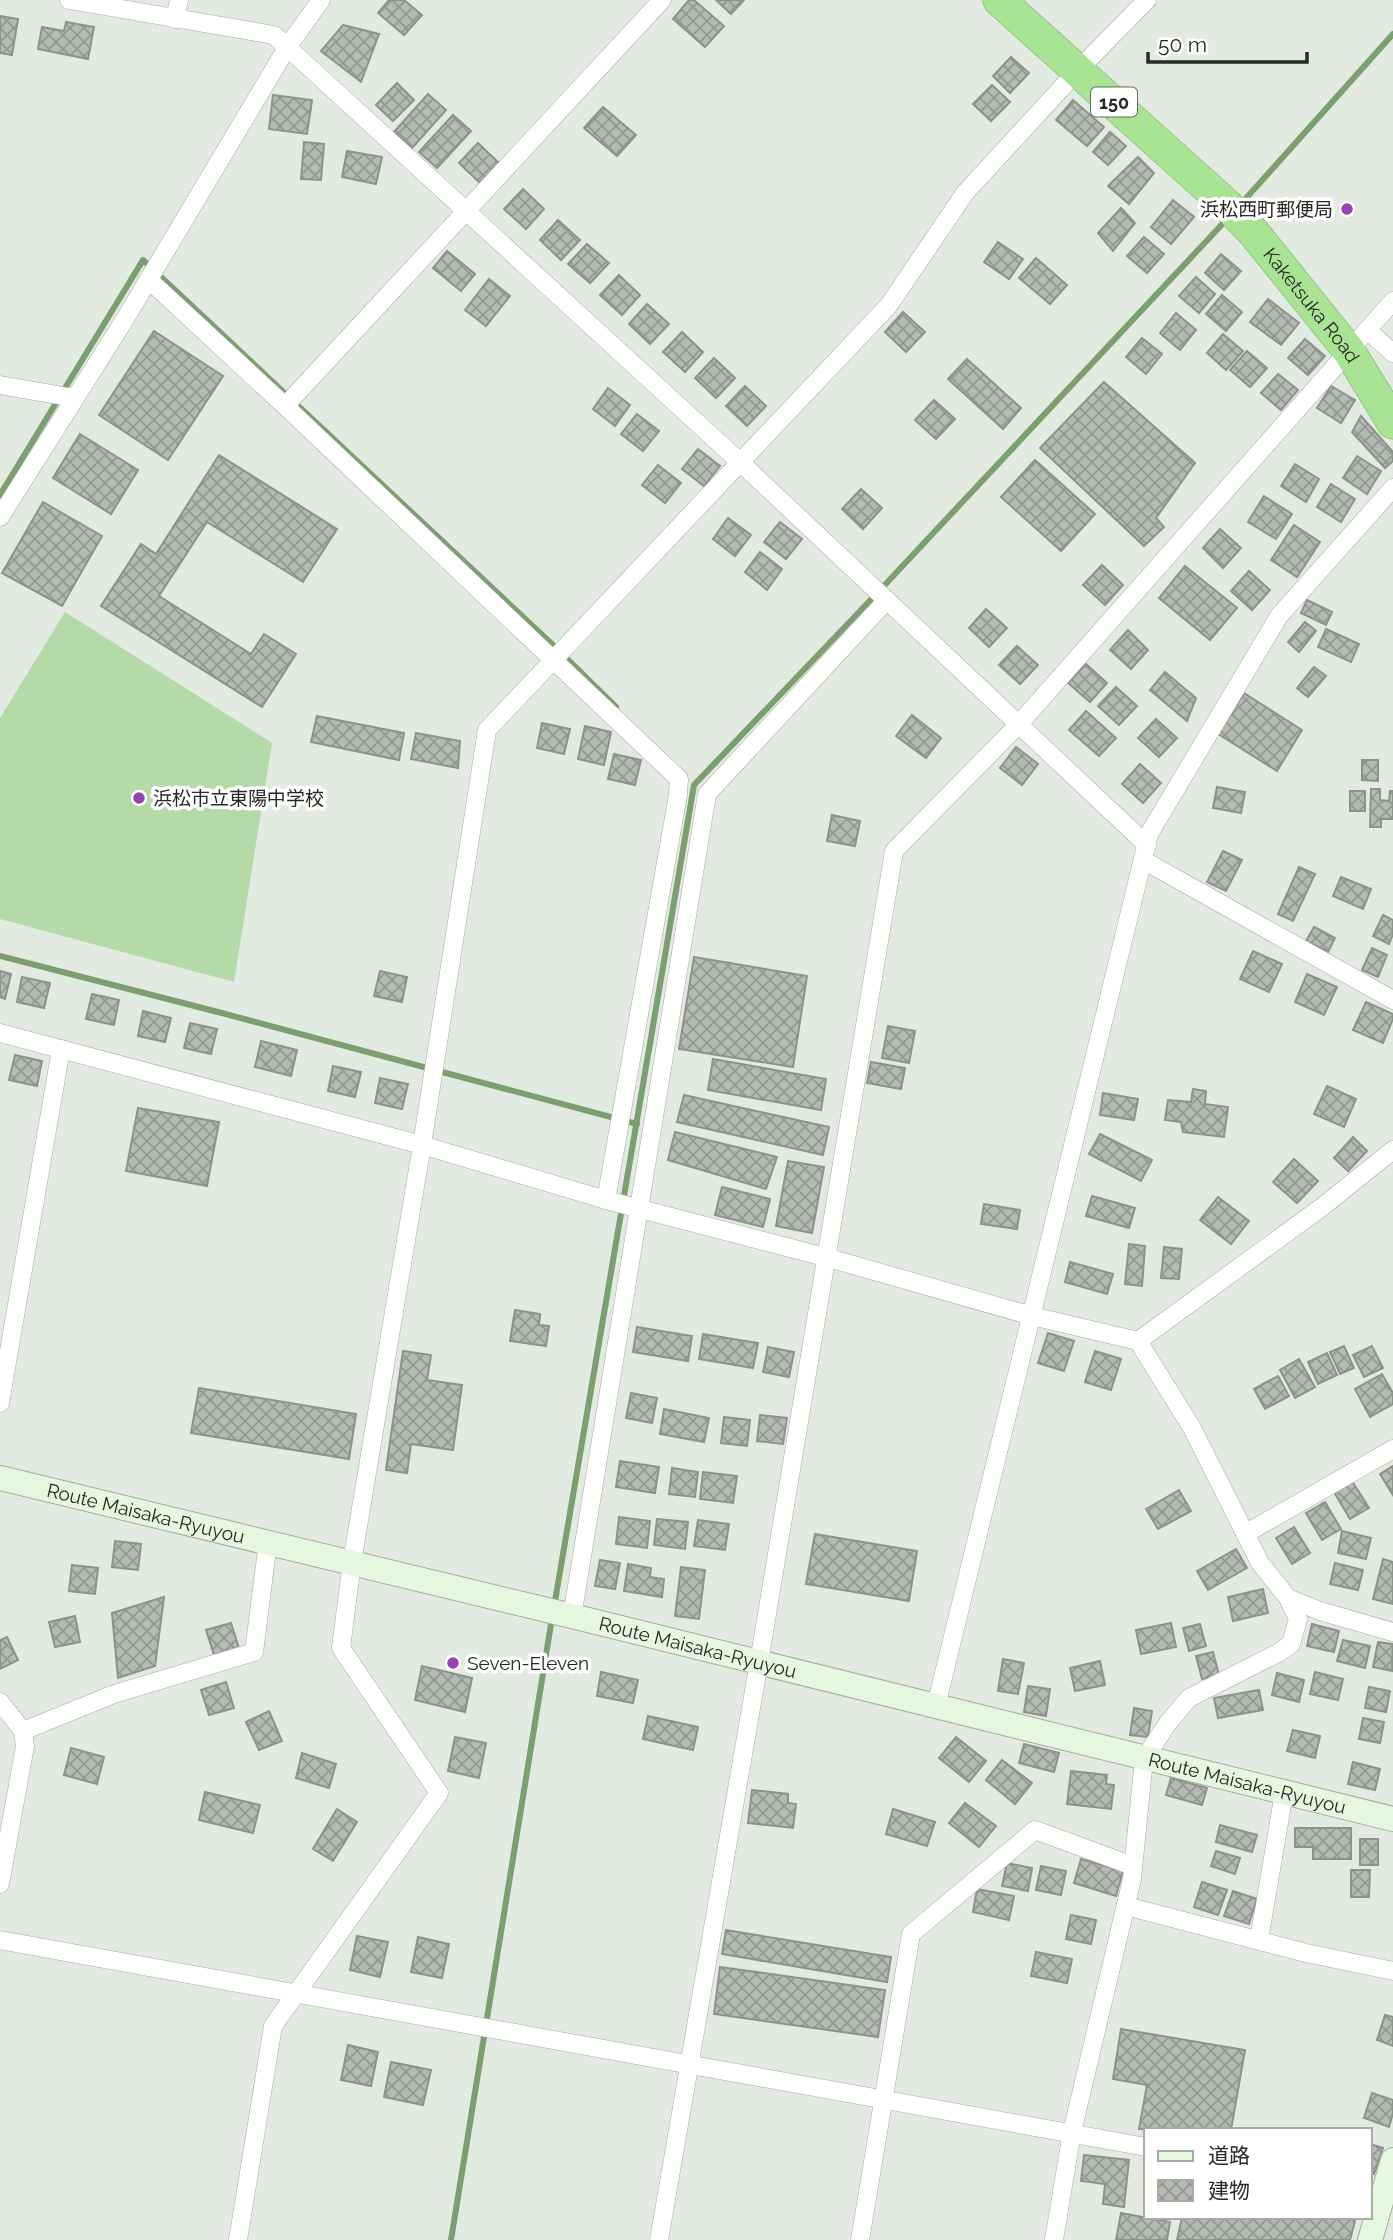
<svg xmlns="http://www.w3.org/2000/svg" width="1393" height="2240" font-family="Raleway,'Noto Sans JP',sans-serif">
  <defs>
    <pattern id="building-cross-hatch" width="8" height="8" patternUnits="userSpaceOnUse" patternTransform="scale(1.75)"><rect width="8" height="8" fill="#b5bbb2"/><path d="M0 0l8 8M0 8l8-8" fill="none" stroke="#939891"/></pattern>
  </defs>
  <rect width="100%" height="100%" fill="#e3eae1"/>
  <!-- pitch -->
  <path fill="#b4daa7" d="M65,612L272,743L234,982L0,919V718Z"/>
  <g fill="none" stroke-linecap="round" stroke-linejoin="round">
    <!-- stream -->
    <g stroke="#7b9f6e" stroke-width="6">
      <path d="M1240,205L1393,34"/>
      <path d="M0,495L143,260L554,646L616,707"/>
      <path d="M0,956L218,1012L637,1124"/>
      <path d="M554,1607L694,785L881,589L1228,218"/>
      <path d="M451,2240L552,1618"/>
    </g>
  </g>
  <!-- building -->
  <g fill="url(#building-cross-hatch)" stroke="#8d938b" stroke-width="2">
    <path d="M389,0H404L422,15L404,35L378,13Z"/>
    <path d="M689,0H694L724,26L705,47L673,19Z"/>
    <path d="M716,0H744L731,14Z"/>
    <path d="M0,16L18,19L12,55L0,53Z"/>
    <path d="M66,22L94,27L88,59L38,49L42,27L64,31Z"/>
    <path d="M343,25L379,34L361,82L321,51Z"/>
    <path d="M1011,57L1029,73L1010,93L993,76Z"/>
    <path d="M397,83L414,100L393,121L376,105Z"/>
    <path d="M992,85L1010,102L991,121L973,104Z"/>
    <path d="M428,94L446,110L412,148L394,132Z"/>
    <path d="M273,95L312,100L307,134L269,129Z"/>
    <path d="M1073,100L1104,127L1087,146L1056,120Z"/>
    <path d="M603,107L636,135L617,156L584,128Z"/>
    <path d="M453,115L471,131L437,168L419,152Z"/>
    <path d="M1110,132L1126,146L1108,165L1093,152Z"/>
    <path d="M304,142L324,144L321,180L301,179Z"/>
    <path d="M478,143L499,163L480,183L459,163Z"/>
    <path d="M347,151L382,157L376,184L342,177Z"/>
    <path d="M1138,157L1154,173L1129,204L1108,186Z"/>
    <path d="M523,189L544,209L526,229L504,209Z"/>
    <path d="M1173,200L1194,217L1171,244L1151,227Z"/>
    <path d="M1121,208L1135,223L1113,251L1098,233Z"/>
    <path d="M558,220L580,240L561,260L540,240Z"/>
    <path d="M1144,237L1164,254L1147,273L1127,256Z"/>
    <path d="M998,242L1023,259L1009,279L984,262Z"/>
    <path d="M587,244L609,263L590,283L568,264Z"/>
    <path d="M447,251L475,274L461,291L433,268Z"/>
    <path d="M1221,254L1241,271L1224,290L1205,273Z"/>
    <path d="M1036,258L1067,285L1050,304L1019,278Z"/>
    <path d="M619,275L640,295L622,315L600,295Z"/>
    <path d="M1196,277L1215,294L1199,313L1179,296Z"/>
    <path d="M489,279L510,296L486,326L465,310Z"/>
    <path d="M1222,295L1242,312L1226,331L1206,314Z"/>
    <path d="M1268,299L1299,323L1281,345L1250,322Z"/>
    <path d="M647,304L669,324L650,344L629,324Z"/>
    <path d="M903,312L925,332L906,352L885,332Z"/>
    <path d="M1176,313L1196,330L1180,350L1160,333Z"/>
    <path d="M154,331L223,376L168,460L99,415Z"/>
    <path d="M682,332L703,352L685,372L663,352Z"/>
    <path d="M1223,334L1243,351L1226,370L1207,353Z"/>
    <path d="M1142,338L1162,354L1146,374L1126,357Z"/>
    <path d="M1305,339L1325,356L1308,375L1288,358Z"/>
    <path d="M1247,351L1267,368L1250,387L1230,370Z"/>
    <path d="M714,358L735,378L716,398L695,378Z"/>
    <path d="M967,359L1021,408L1003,429L948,379Z"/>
    <path d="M1278,374L1298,390L1281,410L1261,393Z"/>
    <path d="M1104,382L1195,463L1156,518L1164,527L1144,546L1040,448Z"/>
    <path d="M745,386L766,406L747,426L726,406Z"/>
    <path d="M1331,386L1355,400L1341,423L1317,408Z"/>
    <path d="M608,388L630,405L615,426L593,409Z"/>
    <path d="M934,400L955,419L936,439L915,420Z"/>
    <path d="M637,414L659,431L643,451L621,434Z"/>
    <path d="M1361,416L1393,452V461L1385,468L1352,432Z"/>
    <path d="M80,434L138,470L111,514L53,478Z"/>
    <path d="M698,449L720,466L704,486L682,469Z"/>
    <path d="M219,455L337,529L303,582L207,522L159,596L251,654L264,634L296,654L262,707L101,606L141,544L156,554Z"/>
    <path d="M1357,456L1381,471L1367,494L1343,478Z"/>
    <path d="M1035,460L1095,514L1061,551L1001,497Z"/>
    <path d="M1295,464L1319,479L1306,502L1281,486Z"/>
    <path d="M658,465L681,483L665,503L642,485Z"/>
    <path d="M1331,484L1355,499L1341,522L1317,507Z"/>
    <path d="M861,489L882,508L863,529L842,509Z"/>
    <path d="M1264,496L1292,514L1276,539L1248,522Z"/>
    <path d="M43,502L102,536L62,606L2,573Z"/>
    <path d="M728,518L751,535L735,556L713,539Z"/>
    <path d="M780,522L802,539L786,559L764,542Z"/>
    <path d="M1294,525L1320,542L1297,577L1271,560Z"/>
    <path d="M1220,529L1241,548L1223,568L1203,548Z"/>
    <path d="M760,552L782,569L767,590L745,572Z"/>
    <path d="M1102,565L1123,585L1105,605L1083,585Z"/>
    <path d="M1185,566L1237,608L1210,640L1159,598Z"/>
    <path d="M1249,571L1270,590L1252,610L1231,591Z"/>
    <path d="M1307,600L1332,612L1326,625L1301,613Z"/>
    <path d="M986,609L1007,628L989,647L969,628Z"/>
    <path d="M1305,622L1316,631L1299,652L1288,642Z"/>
    <path d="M1326,629L1359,644L1351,662L1318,647Z"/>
    <path d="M1128,630L1148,650L1131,669L1110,650Z"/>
    <path d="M1017,646L1038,665L1020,684L999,665Z"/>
    <path d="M1086,664L1107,683L1090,702L1068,683Z"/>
    <path d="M1314,667L1326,676L1308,697L1297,688Z"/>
    <path d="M1165,672L1196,698L1187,721L1150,690Z"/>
    <path d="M1116,687L1137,706L1119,725L1098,706Z"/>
    <path d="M1244,693L1302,730L1277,771L1218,734Z"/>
    <path d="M1086,711L1116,738L1099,756L1069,730Z"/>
    <path d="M912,715L941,738L926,758L896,736Z"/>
    <path d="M317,716L404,733L399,760L311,742Z"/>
    <path d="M1156,719L1177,738L1159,757L1138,738Z"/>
    <path d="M542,723L570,729L564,754L537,748Z"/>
    <path d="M585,726L611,732L604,765L578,759Z"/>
    <path d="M416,733L460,741L458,768L411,759Z"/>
    <path d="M1016,747L1038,764L1022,785L1000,768Z"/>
    <path d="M614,754L641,760L635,785L608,779Z"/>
    <path d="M1362,760H1378V781L1362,780Z"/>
    <path d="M1140,764L1161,783L1143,803L1122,784Z"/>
    <path d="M1217,787L1245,792L1241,813L1213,808Z"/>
    <path d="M1371,789H1380V800L1389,801L1390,791H1393V819H1381V827H1370Z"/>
    <rect x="1350" y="791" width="15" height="20"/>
    <path d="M832,815L860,821L855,846L827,841Z"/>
    <path d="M1223,851L1242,860L1226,891L1207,882Z"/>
    <path d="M1299,867L1315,874L1293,921L1278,914Z"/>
    <path d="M1341,877L1371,889L1363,909L1333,896Z"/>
    <path d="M1383,915L1393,920V934L1389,944L1373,936Z"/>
    <path d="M1314,927L1335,938L1328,952L1306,941Z"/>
    <path d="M1372,948L1387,955L1378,977L1362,970Z"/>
    <path d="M1253,951L1282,964L1269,992L1240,979Z"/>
    <path d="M694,957L807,976L793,1067L679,1049Z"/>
    <path d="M0,971L11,974L5,999L0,997Z"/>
    <path d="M380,971L407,977L402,1002L374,996Z"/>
    <path d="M1307,974L1337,987L1324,1015L1295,1002Z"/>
    <path d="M22,977L50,983L44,1008L17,1002Z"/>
    <path d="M92,994L119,1000L114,1025L86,1019Z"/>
    <path d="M1366,1002L1393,1014V1019L1383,1043L1353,1030Z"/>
    <path d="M143,1011L171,1018L165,1042L138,1036Z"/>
    <path d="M190,1023L217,1029L211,1054L184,1048Z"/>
    <path d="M888,1026L915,1031L909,1063L882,1058Z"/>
    <path d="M261,1041L297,1050L291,1076L255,1067Z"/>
    <path d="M15,1055L42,1061L37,1086L9,1080Z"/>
    <path d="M713,1059L826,1079L821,1110L708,1090Z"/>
    <path d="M871,1062L905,1068L901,1089L867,1083Z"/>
    <path d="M333,1066L361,1072L355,1097L328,1091Z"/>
    <path d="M380,1078L408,1084L402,1109L375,1103Z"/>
    <path d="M1327,1086L1356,1099L1344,1127L1314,1114Z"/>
    <path d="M1193,1089L1206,1091L1205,1104L1228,1107L1224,1137L1183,1132L1181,1122L1165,1120L1168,1100L1191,1102Z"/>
    <path d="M1103,1093L1138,1099L1134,1120L1100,1115Z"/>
    <path d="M684,1095L829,1127L823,1155L677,1122Z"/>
    <path d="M138,1108L219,1122L207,1186L126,1171Z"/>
    <path d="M675,1132L777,1157L766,1189L668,1160Z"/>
    <path d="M1100,1134L1152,1160L1141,1181L1089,1154Z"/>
    <path d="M1353,1137L1367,1151L1348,1171L1334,1158Z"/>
    <path d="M1294,1159L1318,1181L1297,1203L1273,1182Z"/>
    <path d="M788,1161L824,1167L812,1233L776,1226Z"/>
    <path d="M722,1187L770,1199L763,1227L715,1215Z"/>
    <path d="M1092,1196L1135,1208L1129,1228L1086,1216Z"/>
    <path d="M1218,1197L1249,1221L1231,1244L1200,1220Z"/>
    <path d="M984,1204L1020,1210L1017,1229L981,1224Z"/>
    <path d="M1129,1244L1145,1246L1142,1286L1125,1284Z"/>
    <path d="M1164,1247L1182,1249L1179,1279L1161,1278Z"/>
    <path d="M1070,1262L1113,1274L1107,1294L1065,1282Z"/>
    <path d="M515,1310L540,1314L539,1325L549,1326L546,1346L510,1341Z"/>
    <path d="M637,1327L692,1336L688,1361L633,1352Z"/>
    <path d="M1048,1333L1074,1341L1064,1371L1038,1363Z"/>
    <path d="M703,1334L758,1343L753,1368L699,1359Z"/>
    <path d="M1344,1346L1354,1368L1340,1374L1330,1352Z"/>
    <path d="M1372,1346L1383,1368L1364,1377L1353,1355Z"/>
    <path d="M768,1347L794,1352L789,1377L763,1372Z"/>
    <path d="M403,1351L431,1355L427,1380L462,1385L453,1450L411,1444L407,1473L386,1470Z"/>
    <path d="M1095,1351L1121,1359L1111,1390L1085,1382Z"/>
    <path d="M1327,1353L1337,1375L1318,1384L1308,1362Z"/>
    <path d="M1299,1359L1315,1387L1295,1398L1280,1370Z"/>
    <path d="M1382,1374L1393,1393V1404L1370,1417L1355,1389Z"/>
    <path d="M1278,1376L1289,1396L1265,1409L1254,1389Z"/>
    <path d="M199,1388L356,1414L349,1459L191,1433Z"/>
    <path d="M631,1393L657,1398L652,1423L626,1418Z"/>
    <path d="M664,1409L709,1418L704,1442L660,1434Z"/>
    <path d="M760,1415L787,1418L783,1444L757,1441Z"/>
    <path d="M724,1417L750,1420L747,1446L721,1443Z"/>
    <path d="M620,1461L659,1467L655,1493L616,1487Z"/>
    <path d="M1393,1466V1495L1380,1474Z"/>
    <path d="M672,1468L698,1472L695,1497L669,1494Z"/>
    <path d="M703,1472L737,1476L733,1503L700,1499Z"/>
    <path d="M1352,1481L1369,1508L1350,1519L1334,1492Z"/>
    <path d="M1179,1490L1191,1511L1158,1529L1146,1509Z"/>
    <path d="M1325,1502L1341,1529L1322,1540L1306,1513Z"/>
    <path d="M619,1517L650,1521L647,1548L616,1544Z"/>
    <path d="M657,1519L688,1522L685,1549L654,1545Z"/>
    <path d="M698,1520L729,1524L725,1550L694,1546Z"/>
    <path d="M1294,1527L1310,1553L1292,1564L1276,1538Z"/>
    <path d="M1342,1531L1371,1538L1366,1559L1338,1553Z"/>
    <path d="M815,1534L917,1551L909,1601L806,1584Z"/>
    <path d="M115,1541L141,1544L138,1570L112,1567Z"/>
    <path d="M1236,1549L1247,1568L1208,1590L1197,1571Z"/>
    <path d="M1383,1559L1393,1562V1604L1373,1599Z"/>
    <path d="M600,1560L620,1563L615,1589L595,1586Z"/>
    <path d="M1335,1563L1363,1570L1358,1590L1330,1584Z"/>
    <path d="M628,1564L651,1568L650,1577L664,1579L662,1597L624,1591Z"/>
    <path d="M72,1565L98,1568L95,1594L69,1591Z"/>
    <path d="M681,1567L705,1570L699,1619L675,1616Z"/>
    <path d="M1263,1589L1268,1613L1233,1621L1228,1597Z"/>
    <path d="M164,1597L155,1666L118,1678L112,1613Z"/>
    <path d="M75,1616L80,1642L55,1647L49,1622Z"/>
    <path d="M231,1623L239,1648L214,1655L206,1630Z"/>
    <path d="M1171,1623L1176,1647L1141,1654L1136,1630Z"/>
    <path d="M1200,1624L1206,1646L1189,1651L1183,1628Z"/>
    <path d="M1312,1624L1339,1631L1334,1652L1307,1646Z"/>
    <path d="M7,1637L18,1660L0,1669V1640Z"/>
    <path d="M1343,1640L1370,1646L1365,1668L1337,1661Z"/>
    <path d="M1378,1642L1393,1644L1392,1671L1373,1667Z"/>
    <path d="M1213,1652L1219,1675L1202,1679L1196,1656Z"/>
    <path d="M1003,1659L1024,1663L1018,1694L998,1691Z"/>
    <path d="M1100,1661L1105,1685L1075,1691L1070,1668Z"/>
    <path d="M422,1666L472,1678L465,1712L415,1700Z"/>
    <path d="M601,1672L638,1680L633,1703L597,1696Z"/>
    <path d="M1315,1672L1343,1679L1338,1700L1310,1694Z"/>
    <path d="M1277,1673L1304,1680L1299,1702L1272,1695Z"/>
    <path d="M226,1682L234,1708L209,1715L201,1690Z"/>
    <path d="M1028,1686L1050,1689L1046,1716L1024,1712Z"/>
    <path d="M1369,1687L1390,1691L1386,1712L1365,1708Z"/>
    <path d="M1259,1690L1263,1710L1218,1718L1214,1698Z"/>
    <path d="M1134,1708L1152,1711L1148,1737L1130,1735Z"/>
    <path d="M269,1711L282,1741L259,1750L246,1722Z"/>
    <path d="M648,1716L698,1727L693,1750L643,1739Z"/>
    <path d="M1363,1718L1384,1722L1380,1743L1359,1739Z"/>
    <path d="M1293,1730L1320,1736L1315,1758L1287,1751Z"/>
    <path d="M455,1737L486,1743L479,1778L448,1771Z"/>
    <path d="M956,1737L986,1761L969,1782L939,1758Z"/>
    <path d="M1024,1744L1059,1753L1054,1772L1019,1763Z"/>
    <path d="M71,1748L104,1757L97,1784L64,1775Z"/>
    <path d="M302,1753L336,1764L329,1788L296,1778Z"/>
    <path d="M1002,1760L1032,1783L1015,1804L986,1780Z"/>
    <path d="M1353,1762L1380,1769L1375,1790L1348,1784Z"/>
    <path d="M1071,1771L1107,1775L1106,1784L1114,1785L1111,1809L1067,1804Z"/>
    <path d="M1171,1778L1207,1788L1202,1805L1166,1795Z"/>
    <path d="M752,1790L788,1794V1803L796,1804L793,1828L748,1823Z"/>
    <path d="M205,1792L260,1805L253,1833L199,1820Z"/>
    <path d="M965,1803L996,1826L979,1847L949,1823Z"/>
    <path d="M337,1809L357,1822L333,1861L313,1849Z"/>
    <path d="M893,1809L935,1822L927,1846L886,1834Z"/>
    <path d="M1220,1825L1257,1835L1252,1852L1216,1842Z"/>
    <path d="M1295,1828H1351V1859H1313V1847H1295Z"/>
    <rect x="1360" y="1839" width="18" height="26"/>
    <path d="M1216,1851L1240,1858L1235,1874L1211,1866Z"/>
    <path d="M1081,1859L1123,1871L1116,1896L1074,1883Z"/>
    <path d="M1007,1863L1032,1868L1028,1891L1002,1886Z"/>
    <path d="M1041,1866L1066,1871L1061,1895L1036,1890Z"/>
    <path d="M1351,1870H1370L1369,1897H1351Z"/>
    <path d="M1202,1882L1227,1890L1218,1915L1194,1907Z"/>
    <path d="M977,1889L1014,1896L1009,1920L973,1912Z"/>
    <path d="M1233,1891L1257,1899L1249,1924L1224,1916Z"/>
    <path d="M1071,1915L1096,1920L1091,1944L1066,1939Z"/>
    <path d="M726,1930L891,1957L887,1982L722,1954Z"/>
    <path d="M357,1936L388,1942L380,1977L350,1970Z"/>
    <path d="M418,1937L449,1944L442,1978L411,1972Z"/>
    <path d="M1036,1952L1072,1959L1067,1983L1031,1976Z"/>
    <path d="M720,1967L885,1990L878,2037L714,2014Z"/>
    <path d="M1385,2015L1393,2017V2046L1377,2040Z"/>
    <path d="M1121,2029L1245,2050L1231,2130L1139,2129L1147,2085L1113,2079Z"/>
    <path d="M348,2045L378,2052L371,2086L341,2080Z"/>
    <path d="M391,2062L431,2070L423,2105L384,2097Z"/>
    <path d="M1372,2093L1393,2100V2113L1389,2127L1364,2118Z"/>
    <path d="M1370,2144L1383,2148L1374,2174L1370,2172Z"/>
    <path d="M1084,2155L1129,2160L1124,2207L1103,2204L1105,2184L1081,2181Z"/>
    <path d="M1121,2213L1170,2222L1167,2240H1116Z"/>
    <path d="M1182,2217H1356L1350,2240H1177Z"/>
  </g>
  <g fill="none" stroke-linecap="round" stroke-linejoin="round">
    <!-- street casing -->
    <g stroke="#a4aaa2" stroke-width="19">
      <g id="street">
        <path d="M69,0L274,35L741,463L1147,845"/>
        <path d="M175,19L179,0"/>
        <path d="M149,280L285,406L679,779L678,795L606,1200"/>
        <path d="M1367,330L1393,353"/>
        <path d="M0,385L75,398"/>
        <path d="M285,406L662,0"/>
        <path d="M0,517L125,319L288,46L321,0"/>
        <path d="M1143,860L1393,1000"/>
        <path d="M0,1033L422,1145L606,1200L825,1257L1032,1316L1138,1341L1322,1207L1393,1150"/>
        <path d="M1138,1341L1192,1428L1260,1563L1288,1598L1320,1611L1393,1632"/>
        <path d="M0,1403L61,1049"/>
        <path d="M1245,1534L1393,1449"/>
        <path d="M572,1617L707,794L887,600"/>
        <path d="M0,1702L23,1731L25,1746L0,1884"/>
        <path d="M936,1706L1149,834L1279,616L1393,488"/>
        <path d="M23,1731L114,1694L254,1652L268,1542"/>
        <path d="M1126,1906L1306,1953L1393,1971"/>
        <path d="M0,1940L1146,2147"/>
        <path d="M1259,1940L1284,1793"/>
        <path d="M238,2240L273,2026L439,1793L341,1648L352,1562L422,1145L487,730L889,305L965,193L1078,70L1147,0"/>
        <path d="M659,2240L759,1662L894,851L1019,724L1393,301"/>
        <path d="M860,2240L911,1934L1035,1830L1133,1866"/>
        <path d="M1054,2240L1072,2132L1132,1879L1144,1759L1168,1723L1189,1698L1278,1653L1291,1644L1298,1619L1288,1598"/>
      </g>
    </g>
    <!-- secondary casing -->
    <g stroke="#a4aaa2" stroke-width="26">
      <g id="secondary">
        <path id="s1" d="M0,1478L576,1617L1393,1819"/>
        <path d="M1370,2240L1393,2160"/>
      </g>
    </g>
    <!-- highway casing -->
    <g stroke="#7ba36d" stroke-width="33">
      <g id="highway">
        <path id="s2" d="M999,0L1227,205L1254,233L1349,351L1393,423"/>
      </g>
    </g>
    <!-- street -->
    <use href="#street" stroke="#fff" stroke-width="18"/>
    <!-- secondary -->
    <use href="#secondary" stroke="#e5f7df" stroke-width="24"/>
    <!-- highway -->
    <use href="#highway" stroke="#a8e493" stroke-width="32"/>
  </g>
  <!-- markers -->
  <g fill="#9742b0" stroke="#fff" stroke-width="2.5">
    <circle cx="1347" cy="209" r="7"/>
    <circle cx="139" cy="798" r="7"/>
    <circle cx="453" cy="1663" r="7"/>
  </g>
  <g text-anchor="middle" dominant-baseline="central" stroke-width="7" stroke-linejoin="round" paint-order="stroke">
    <!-- shield labels -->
    <rect fill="#fff" stroke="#686967" stroke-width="2" x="1091" y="87.5" width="46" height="29" rx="5"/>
    <g font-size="18" font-weight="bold" fill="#272926">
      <text x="1114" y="102">150</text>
    </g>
    <!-- poi labels -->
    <g font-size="19" fill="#272926" stroke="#fff" text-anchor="start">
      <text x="1333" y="209" text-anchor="end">浜松西町郵便局</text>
      <text x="153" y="798">浜松市立東陽中学校</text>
      <text x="467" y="1663">Seven-Eleven</text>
    </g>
    <!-- street labels -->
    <g font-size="19" fill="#272926" stroke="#fff">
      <text stroke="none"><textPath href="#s2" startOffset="438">Kaketsuka Road</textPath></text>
      <text stroke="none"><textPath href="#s1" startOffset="150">Route Maisaka-Ryuyou</textPath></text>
      <text stroke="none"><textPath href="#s1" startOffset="718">Route Maisaka-Ryuyou</textPath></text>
      <text stroke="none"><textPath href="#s1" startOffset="1284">Route Maisaka-Ryuyou</textPath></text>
    </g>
  </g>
  <!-- legend -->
  <rect x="1144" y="2128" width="228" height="91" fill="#ffffff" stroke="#a9a9a8" stroke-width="2"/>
  <rect x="1158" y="2151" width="35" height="10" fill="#e5f7df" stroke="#a9a9a8" stroke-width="2"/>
  <text x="1208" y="2163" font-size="21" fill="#272926">道路</text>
  <rect x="1158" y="2180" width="35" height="21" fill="url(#building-cross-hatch)" stroke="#a9a9a8" stroke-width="2"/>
  <text x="1208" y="2198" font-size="21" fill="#272926">建物</text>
  <!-- scale -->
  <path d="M1148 52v10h159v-10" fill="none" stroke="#272926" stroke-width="3.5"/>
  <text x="1158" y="52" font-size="21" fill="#272926" stroke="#ffffff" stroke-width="5" paint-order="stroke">50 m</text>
</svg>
